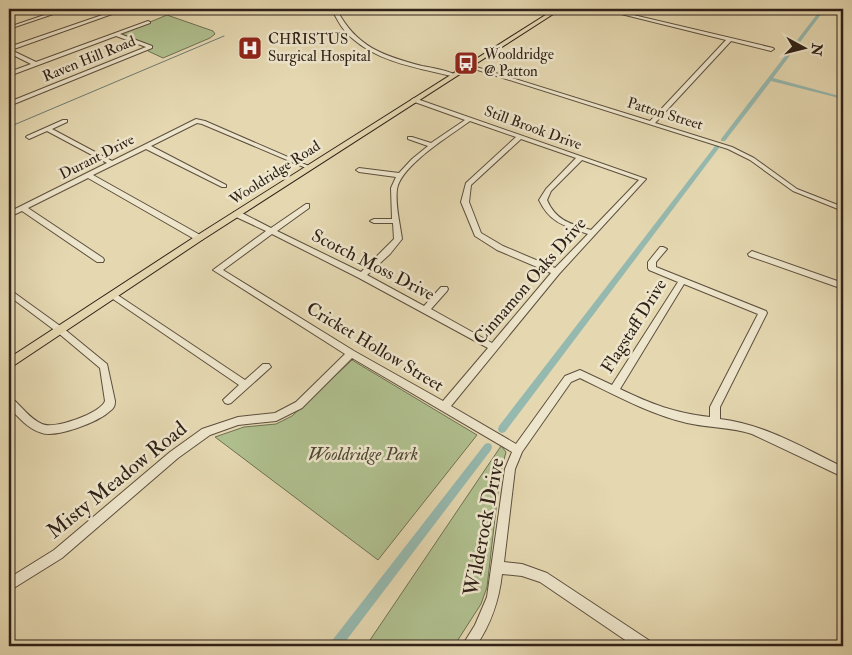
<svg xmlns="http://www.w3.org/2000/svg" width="852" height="655" font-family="'IM FELL Double Pica',serif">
  <rect width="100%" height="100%" fill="#e5d8b1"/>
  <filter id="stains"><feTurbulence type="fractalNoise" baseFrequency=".004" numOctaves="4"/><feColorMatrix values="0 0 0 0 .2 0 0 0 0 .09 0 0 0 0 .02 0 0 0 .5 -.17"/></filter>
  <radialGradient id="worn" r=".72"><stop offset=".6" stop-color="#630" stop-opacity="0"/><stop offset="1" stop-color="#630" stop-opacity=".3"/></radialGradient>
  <!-- green -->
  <g fill="#b0c08f" stroke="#707054">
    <path d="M167,15L213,31L215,34L210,38L163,58L148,51L147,44L121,34Z"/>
    <path d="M352,360L477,435L378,560L215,437L244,427L276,424L292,416Z"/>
    <path d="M501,446L506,452L500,475L487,587L481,604L454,646H366Z"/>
  </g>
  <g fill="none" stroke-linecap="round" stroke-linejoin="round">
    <!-- stream -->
    <path stroke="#6d7c73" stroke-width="1" d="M9,127L224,36"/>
    <!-- canal -->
    <g fill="#96b9af" fill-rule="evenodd">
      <path d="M821,9H825L773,78L843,97V99L771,81L725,141H721V139Z"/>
      <path d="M717,145L719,146V148L505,432L502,433L499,432L498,429L499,426L715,146Z"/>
      <path d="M488,443L491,444L492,447L491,450L342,646H330L331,642L485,444Z"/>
    </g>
    <!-- minor casing -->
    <g stroke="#5c4f3e" stroke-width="2">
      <g id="minor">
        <path d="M62,9H68L9,29V27Z"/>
        <path d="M317,9H345L343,10H337C356,47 384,56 422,66C433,68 446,70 456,75L451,76C418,68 379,62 353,39C343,31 338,21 332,10H319Z"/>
        <path d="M601,9H608L773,48L774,49L771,51L731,41L655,123L732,147L754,158L797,189L843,207V211L793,191L750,160L728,149L465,66L470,65L650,121L726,40Z"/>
        <path d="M111,12L115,13L11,50L36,62L148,21L150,22V23L120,34L152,46V48L9,106V102L146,47L116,36L9,76V72L31,64L9,53V47Z"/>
        <path d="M414,98L646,179L559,274L451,406L516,444L565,376L580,370L612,385L678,282L649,270L648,268V262L660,247H663L667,249L656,262V267L766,311L767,313L720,407V419C764,424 804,448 843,467V477L752,434C731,427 709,428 687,423C649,414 615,395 580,378L571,382L522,452L515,469L504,562L522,564L547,573L650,641L651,646H634L540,582L522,576L502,574C499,601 491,624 476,646H462L475,625L487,597L505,469L512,452L352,358L302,408L276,421L238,425L210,435L178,458L62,558L9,591V578L54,550L170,452L202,429L238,417L275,413L296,402L345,354L213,270L266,231L234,216V212H240L271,228L306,204H309V208L277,231L361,272L394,239L393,223H374L370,221L374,219H392L391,188L396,177L359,172L356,170L359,168L399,173L412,159L428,146L408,139V137H412L431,143L465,120L412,101L411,100ZM470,121L516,137L466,183L461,202L475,236L497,250L551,273L492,343L431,309L447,291L448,289L447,287H441L424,306L367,275L390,254L402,239C400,223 395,205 397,189C401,165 451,135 470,121ZM521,139L576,158L546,189L539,200C550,223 565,226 588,234L555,268L503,246L481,233L469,202L471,185ZM582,160L639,180L591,230C571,224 556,221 547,200L551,191ZM272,234L359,278L488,348L443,401L354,351L223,270ZM684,284L758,314L710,407V417C675,413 651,404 620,389Z"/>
        <path d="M196,119L205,121L311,167L310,168H306L202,124L197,123L151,146L226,185V187H222L146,149L93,175L202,236L203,238L202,240H196L88,178L28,208L103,258L104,260L103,262H97L22,211L9,217V212L107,163L47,131L29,139L26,137L27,136L63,120H67V122L52,129L112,161Z"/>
        <path d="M752,251L843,283V289L749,256L748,254Z"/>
        <path d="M9,289L63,328L107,364L115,401C115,406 114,408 110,411C99,422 56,438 42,433C28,429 18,417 9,407V397L12,398C22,407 30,419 42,424C54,430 101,413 105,401L100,368L57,332L9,296Z"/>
        <path d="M113,292L245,380L263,364H269L271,367L231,403L228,404L225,403L223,400L239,385L110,297L109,295Z"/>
      </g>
    </g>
    <!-- major casing -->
    <g stroke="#2f2118" stroke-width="2">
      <g id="major">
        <path d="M21,9H29L9,16V12Z"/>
        <path d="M555,9H561L202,240L13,366L9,367V358L196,236Z"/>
      </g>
    </g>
    <!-- minor -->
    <use href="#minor" fill="#eee6cc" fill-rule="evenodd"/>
    <!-- major -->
    <use href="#major" fill="#e5d8b1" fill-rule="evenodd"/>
  </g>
  <!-- icons -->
  <defs>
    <g id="hospital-square" transform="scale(1.25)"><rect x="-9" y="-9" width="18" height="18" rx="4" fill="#8f2418" stroke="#eee6cc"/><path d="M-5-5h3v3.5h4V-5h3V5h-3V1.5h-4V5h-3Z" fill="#fff"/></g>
    <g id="bus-square" transform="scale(1.25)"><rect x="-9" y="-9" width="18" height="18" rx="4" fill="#8f2418" stroke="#eee6cc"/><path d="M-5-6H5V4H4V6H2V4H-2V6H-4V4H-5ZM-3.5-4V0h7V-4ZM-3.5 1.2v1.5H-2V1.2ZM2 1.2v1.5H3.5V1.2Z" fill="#fff"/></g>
  </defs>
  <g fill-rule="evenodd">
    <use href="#hospital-square" x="250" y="48"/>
    <use href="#bus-square" x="466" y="63"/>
  </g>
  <g text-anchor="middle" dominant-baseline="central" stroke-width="5" stroke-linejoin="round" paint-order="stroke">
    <!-- far-poi labels -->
    <g font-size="15" fill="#2f2118" stroke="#eee6cc" text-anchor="start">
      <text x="268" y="39">CHRISTUS<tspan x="268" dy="17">Surgical Hospital</tspan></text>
      <text x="484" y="54">Wooldridge<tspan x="484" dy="17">@ Patton</tspan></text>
    </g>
    <!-- far-street labels -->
    <g font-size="15" fill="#2f2118" stroke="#eee6cc">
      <text transform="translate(89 59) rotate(-22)">Raven Hill Road</text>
      <text transform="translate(665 114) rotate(17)">Patton Street</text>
      <text transform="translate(533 128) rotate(20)">Still Brook Drive</text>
      <text transform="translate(97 157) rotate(-27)">Durant Drive</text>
      <text transform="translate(275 173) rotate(-33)">Wooldridge Road</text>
    </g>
    <!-- street labels -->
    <g font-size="18" fill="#2f2118" stroke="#eee6cc">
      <text transform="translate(373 265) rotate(27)">Scotch Moss Drive</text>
      <text transform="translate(530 281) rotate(-49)">Cinnamon Oaks Drive</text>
      <text transform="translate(634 326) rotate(-58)">Flagstaff Drive</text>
      <text transform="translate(375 347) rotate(31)">Cricket Hollow Street</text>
    </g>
    <!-- park labels -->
    <g font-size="18" font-style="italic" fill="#4f4936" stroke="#eee6cc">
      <text x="363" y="454">Wooldridge Park</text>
    </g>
    <!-- near-street labels -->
    <g font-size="21" fill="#2f2118" stroke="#eee6cc">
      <text transform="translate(117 480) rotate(-39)">Misty Meadow Road</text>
      <text transform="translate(484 527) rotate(-79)">Wilderock Drive</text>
    </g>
  </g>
  <!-- margin -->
  <rect width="852" height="655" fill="none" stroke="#e5d8b1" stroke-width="30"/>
  <rect x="10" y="10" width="832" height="635" fill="none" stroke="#2f2118" stroke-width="2.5"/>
  <rect x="15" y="15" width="822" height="625" fill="none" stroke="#2f2118"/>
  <!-- north arrow -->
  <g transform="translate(804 48) rotate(97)" stroke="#eee6cc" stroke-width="4" paint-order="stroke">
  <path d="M0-4L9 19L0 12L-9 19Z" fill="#2f2118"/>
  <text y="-8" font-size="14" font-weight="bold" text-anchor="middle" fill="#2f2118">N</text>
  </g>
  <rect width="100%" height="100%" filter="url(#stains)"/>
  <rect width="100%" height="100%" fill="url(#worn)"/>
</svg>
